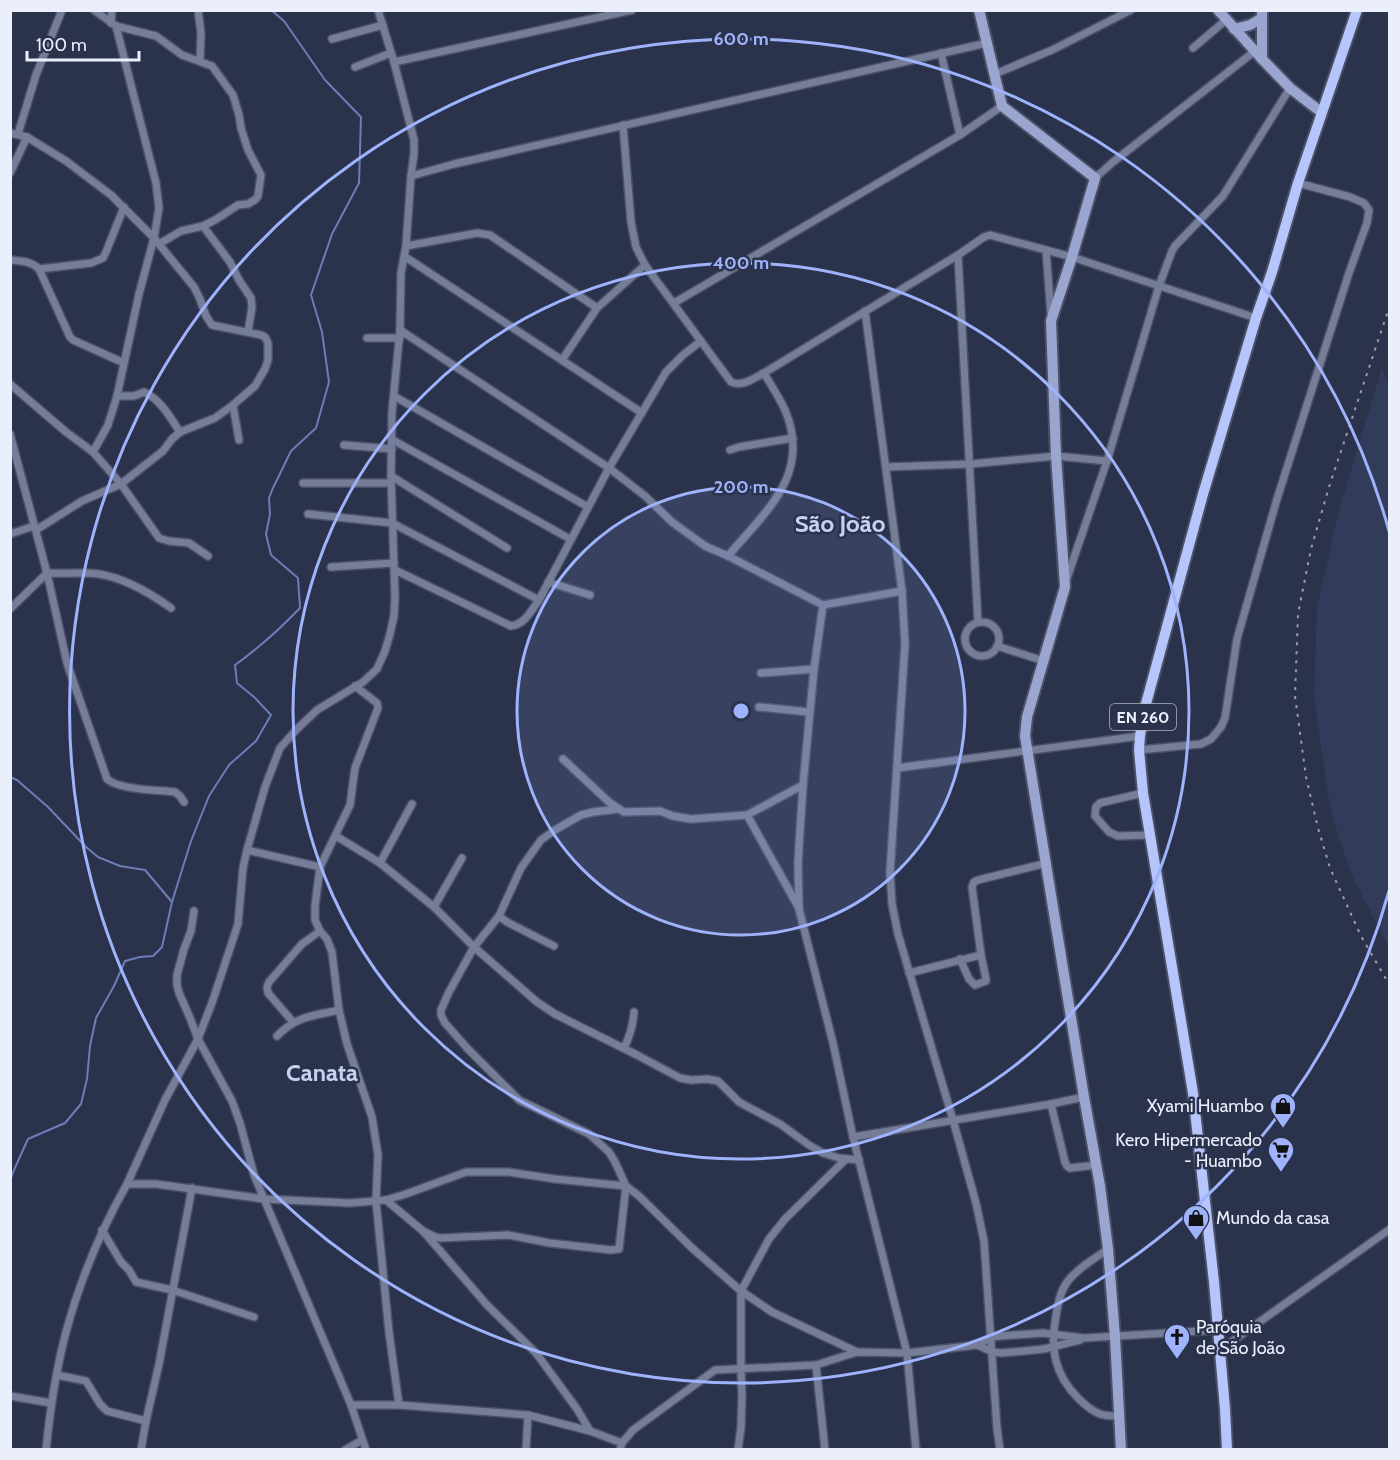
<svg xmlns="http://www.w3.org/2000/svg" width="1400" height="1460" font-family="Cabin,sans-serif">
  <rect width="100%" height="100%" fill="#2b324b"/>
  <!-- built -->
  <path fill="#323b5a" d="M1382,368L1390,390L1389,948L1354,880L1339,839L1328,795L1314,697L1317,607L1339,510Z"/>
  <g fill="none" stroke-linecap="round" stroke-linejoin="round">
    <!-- stream -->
    <g stroke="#6d7db8" stroke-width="2">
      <path d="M10,777L17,780L48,807L86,847L98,857L120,866L145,870L172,902"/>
      <path d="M10,1181L14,1170L28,1139L65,1123L81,1104L87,1079L90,1046L96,1018L114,986L125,961L140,957L153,956L162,947L172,902L191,841L209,796L229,765L256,741L271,715L254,697L237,683L235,665C260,647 279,630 300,608L298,578L271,555L266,534L270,514L269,498L273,488L291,451L316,428L329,382L322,332L311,295L332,234L359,183L361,117L325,80L284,21L271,10"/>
    </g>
    <!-- street casing -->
    <g stroke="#4a5067" stroke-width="10">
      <g id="street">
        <path d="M198,10L201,33L200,61"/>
        <path d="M111,23L112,10"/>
        <path d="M116,26L156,36L182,55L212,66L233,95L239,115L241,128L248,150L261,175L258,196L256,199L248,204L238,205L215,220L203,226L181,231L159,244"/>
        <path d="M332,39L383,25"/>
        <path d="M1193,48L1226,20"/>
        <path d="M941,53L960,135"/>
        <path d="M394,62L632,10"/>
        <path d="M355,67L391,53"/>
        <path d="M995,74L1052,50L1131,10"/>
        <path d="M623,125L631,222L636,247L645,265L731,382C743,387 754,378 764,373L958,255L984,237L990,235L1072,257L1256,318"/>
        <path d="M10,133L27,137L66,161L111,195L154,238L194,287L200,299L206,316L212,325L261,335L265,337L268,343V360L265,369L255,386L233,405L215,418L180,432L172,439L163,451L121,484L82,501L36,530"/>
        <path d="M18,134L36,75L62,10"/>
        <path d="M10,173L27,137"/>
        <path d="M411,176L454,164L987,43"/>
        <path d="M1095,178L1113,162L1255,51"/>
        <path d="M203,226L230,262L239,280L251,298L252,307L248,332"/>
        <path d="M406,246L477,233L490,235L597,308L645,265"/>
        <path d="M1046,250L1051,315"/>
        <path d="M958,255L978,622"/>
        <path d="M404,256L642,413"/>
        <path d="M10,260C21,261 31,261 39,269L70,337L73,340L124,363"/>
        <path d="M39,269L91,263L103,258L106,252L124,207"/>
        <path d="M674,303L960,135L1002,106"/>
        <path d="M865,311L902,591L905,644L890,872L892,904L898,934L953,1120L976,1203L984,1241L997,1428L1000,1450"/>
        <path d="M400,330L609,468L645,496L672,522L705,546L728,556L823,605L902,591"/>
        <path d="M367,338H400"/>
        <path d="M562,360L597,308"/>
        <path d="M10,384L66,432L93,452L121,484L159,538L169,541L189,543L208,556"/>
        <path d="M117,396H134L144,392C161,400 170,417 180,432"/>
        <path d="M394,396L588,507"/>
        <path d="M233,405L239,440"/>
        <path d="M10,434L47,573L67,663L107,779C119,790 159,790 175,792L180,796L184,802"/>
        <path d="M391,439L570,539"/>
        <path d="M344,445L392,449"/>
        <path d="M730,450L739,447L793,438"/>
        <path d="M93,452L108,425L117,396L139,294L154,238L159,208L156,183L116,26L94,10"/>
        <path d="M886,467L971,464L1056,456L1107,461"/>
        <path d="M391,476L507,548"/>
        <path d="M303,483H391"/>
        <path d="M308,514L392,523L539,600"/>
        <path d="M10,534L34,526"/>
        <path d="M728,556C766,511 812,474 785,410C779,397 771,385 764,373"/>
        <path d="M331,567L394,563"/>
        <path d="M395,570L511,626C525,624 531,611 539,600L609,468L666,372L683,355L701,341"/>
        <path d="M1066,581L1107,461L1159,286L1172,251L1175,246L1223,196L1290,88"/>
        <path d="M548,582L590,595"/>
        <path d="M823,605L814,669L803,785L798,862L799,909L833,1043L853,1137L907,1353L916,1450"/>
        <path d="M10,609L47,573C64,574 82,572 99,574C124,578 150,593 171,608"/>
        <circle cx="982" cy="639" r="17"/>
        <path d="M997,646L1044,661"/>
        <path d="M761,673L814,669"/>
        <path d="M355,686L377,703L378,708L355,768L350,805L320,867L315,906V920L320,931L327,939L332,952L339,1010L347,1044L372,1117L378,1155L376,1201L389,1332L399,1405"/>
        <path d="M759,707L809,712"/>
        <path d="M1139,750L1201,744L1211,739L1221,727L1225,718L1237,639L1277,499L1349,273L1367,223L1369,210L1364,203L1350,197L1298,183"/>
        <path d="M563,759L610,803L624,812L660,811L673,816L691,819L747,815L803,785"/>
        <path d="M897,768L1140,736"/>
        <path d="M1143,793L1100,803L1096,807L1095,816L1109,832L1118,836L1150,835"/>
        <path d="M747,815L799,908"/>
        <path d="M336,836L380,863L434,907L474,947L537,1002L555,1014L637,1055L680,1078L691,1080L707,1079L718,1081L739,1102L780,1124L809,1145L823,1153L839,1158L859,1160"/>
        <path d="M247,850L320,867"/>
        <path d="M380,863L412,804"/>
        <path d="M434,907L462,858"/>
        <path d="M194,911L191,931L184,949L177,975V985L179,993L190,1018L198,1039L232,1101L240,1123L254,1175L351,1405L366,1450"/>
        <path d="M499,916L521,868L541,840L555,830L581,815L593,812L618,809"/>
        <path d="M960,959L969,979L975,985L986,981V979L981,955"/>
        <path d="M909,973L981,955L972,887L974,882L978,880L1047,863"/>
        <path d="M293,1022L268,993L267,987L269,982L302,944L320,931"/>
        <path d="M277,1036C296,1016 313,1016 339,1010"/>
        <path d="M624,1048C630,1036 633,1026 634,1012"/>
        <path d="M1051,1104L1065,1162L1067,1166L1070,1168L1097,1165"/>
        <path d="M853,1137L1051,1104L1084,1097"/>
        <path d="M127,1184L165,1100L198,1039L213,1000L238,924L243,868L247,850L265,787L280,748L297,729L317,710L363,682L377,669L385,651L390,634L394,616L395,597L391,476L392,412L400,330L401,273L406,246L411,176L414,154V140L394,62L378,10"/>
        <path d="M386,1200L423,1231L487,1305L536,1353L577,1409L590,1431"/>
        <path d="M102,1230L121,1262L129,1270L136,1282L172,1290L254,1317"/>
        <path d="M423,1231L435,1237L440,1238L508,1235L550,1243L611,1250L619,1249L626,1186L615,1162L609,1152L589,1134L519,1100L468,1049L445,1023L441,1015V1010L449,992L474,947L499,916L507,922L554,946"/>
        <path d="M1108,1249C1094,1259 1078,1268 1068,1281C1060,1291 1058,1304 1056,1316C1050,1348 1054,1374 1078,1398C1084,1404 1091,1411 1100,1414C1106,1416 1113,1416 1119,1416"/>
        <path d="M977,1345L993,1352L1002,1353L1044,1349L1080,1340"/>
        <path d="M1220,1350L1390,1229"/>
        <path d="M816,1365L825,1450"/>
        <path d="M57,1375L86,1381L100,1404L107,1411L146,1421"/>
        <path d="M10,1396L51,1403"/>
        <path d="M351,1405H399L528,1415L590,1431L622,1443"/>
        <path d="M46,1450C50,1410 56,1370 66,1332C80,1280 101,1230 127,1184H156L264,1199L350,1203L386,1200L406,1194L466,1172H508L555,1179L626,1186L639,1196L692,1248L741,1291L772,1312L857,1352"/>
        <path d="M141,1450L146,1421L159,1364L192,1188"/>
        <path d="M345,1450L362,1440"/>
        <path d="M526,1450L528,1415"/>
        <path d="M620,1450L622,1443L633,1430L715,1370L816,1365L857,1352L907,1353L977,1345L992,1337L1000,1336L1043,1333L1084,1338L1218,1330"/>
        <path d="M738,1450L741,1427L742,1396L741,1368V1291L769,1239L785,1219L846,1159"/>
      </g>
    </g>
    <!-- secondary casing -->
    <g stroke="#4a5067" stroke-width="14">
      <g id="secondary">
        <path d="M979,10L1002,106L1095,178L1072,257L1051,321L1056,456L1065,587L1027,717L1025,736L1084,1097L1100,1186L1108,1249L1115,1337L1121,1450"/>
        <path d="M1218,10L1262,59L1290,88L1321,112"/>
        <path d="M1234,29L1250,25L1262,18"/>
        <path d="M1262,59V10"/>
      </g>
    </g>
    <!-- primary casing -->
    <g stroke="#4a5067" stroke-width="14">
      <path id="primary" d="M1227,1450L1225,1409L1214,1282L1193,1093L1143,793L1139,750L1140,736L1144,711L1203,494L1256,318L1272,272L1298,183L1357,10"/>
    </g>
    <!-- street -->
    <use href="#street" stroke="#757d98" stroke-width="7"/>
    <!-- secondary -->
    <use href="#secondary" stroke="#9aa6d0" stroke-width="10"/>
    <!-- primary -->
    <use href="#primary" stroke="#b6c6fc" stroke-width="10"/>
    <!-- rail -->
    <path stroke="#989daf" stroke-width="2" stroke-dasharray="3 6" stroke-linecap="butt" d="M1390,305L1329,487L1311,549L1298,614L1295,696L1306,777L1318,828L1330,868L1361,936L1390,986"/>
  </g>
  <!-- distance rings -->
  <circle cx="741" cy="711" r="224" fill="#9fb3fd" fill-opacity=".12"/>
  <g fill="none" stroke="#9fb3fd" stroke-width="3">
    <circle cx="741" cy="711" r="224"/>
    <circle cx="741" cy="711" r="448"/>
    <path d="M1389 891A672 672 0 1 1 1389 531"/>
  </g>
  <!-- icons -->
  <defs>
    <g id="shop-pin" transform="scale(1.35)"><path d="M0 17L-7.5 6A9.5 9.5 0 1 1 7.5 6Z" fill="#9fb3fd" stroke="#2b324b"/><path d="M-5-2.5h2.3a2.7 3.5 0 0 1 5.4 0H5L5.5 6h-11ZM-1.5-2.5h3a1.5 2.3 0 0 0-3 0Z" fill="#111"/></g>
    <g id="supermarket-pin" transform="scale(1.35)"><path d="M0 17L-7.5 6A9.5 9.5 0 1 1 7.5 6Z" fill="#9fb3fd" stroke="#2b324b"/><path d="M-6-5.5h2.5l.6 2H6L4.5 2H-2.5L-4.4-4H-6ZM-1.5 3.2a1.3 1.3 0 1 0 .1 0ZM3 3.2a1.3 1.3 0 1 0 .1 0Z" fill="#111"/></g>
    <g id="church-pin" transform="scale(1.35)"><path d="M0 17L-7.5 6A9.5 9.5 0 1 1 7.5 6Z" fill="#9fb3fd" stroke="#2b324b"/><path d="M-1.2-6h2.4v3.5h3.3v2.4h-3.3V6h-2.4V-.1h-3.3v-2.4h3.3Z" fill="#111"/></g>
  </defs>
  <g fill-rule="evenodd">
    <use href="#shop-pin" x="1283" y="1106"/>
    <use href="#supermarket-pin" x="1281" y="1150"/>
    <use href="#shop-pin" x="1196" y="1218"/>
    <use href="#church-pin" x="1177" y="1337"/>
  </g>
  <g text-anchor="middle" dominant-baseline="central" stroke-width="5" stroke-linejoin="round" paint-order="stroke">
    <!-- shield labels -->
    <rect fill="#2b324b" stroke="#b1b6c7" stroke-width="1.5" x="1110" y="704" width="66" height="26" rx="4.5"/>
    <g font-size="16" font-weight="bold" fill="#ebeffc">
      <text x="1143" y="717">EN 260</text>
    </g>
    <!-- poi labels -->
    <g font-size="18" fill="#ebeffc" stroke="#2b324b" text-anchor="end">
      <text x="1264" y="1106">Xyami Huambo</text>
      <text x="1262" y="1140">Kero Hipermercado<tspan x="1262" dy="21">- Huambo</tspan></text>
      <text x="1216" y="1218" text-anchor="start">Mundo da casa</text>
      <text x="1196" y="1327" text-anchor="start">Paróquia<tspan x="1196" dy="21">de São João</tspan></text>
    </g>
    <!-- district labels -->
    <g font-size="24" font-weight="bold" fill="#c7d0f0" stroke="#2b324b">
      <text x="840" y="523">São João</text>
      <text x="322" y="1072">Canata</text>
    </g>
  </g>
  <circle cx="741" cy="711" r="9" fill="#9fb3fd" stroke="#2b324b" stroke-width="3"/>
  <g font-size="18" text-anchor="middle" font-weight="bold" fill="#9fb3fd" stroke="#2b324b" stroke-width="5" stroke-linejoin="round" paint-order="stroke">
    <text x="741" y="45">600 m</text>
    <text x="741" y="269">400 m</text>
    <text x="741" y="493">200 m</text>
  </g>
  <!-- border -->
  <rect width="1400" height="1460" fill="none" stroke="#ebeffc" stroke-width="24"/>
  <!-- scale -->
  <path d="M27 51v9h112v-9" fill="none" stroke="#ebeffc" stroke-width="3"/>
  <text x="36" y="51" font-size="18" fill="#ebeffc" stroke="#2b324b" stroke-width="4.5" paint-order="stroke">100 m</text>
</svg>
